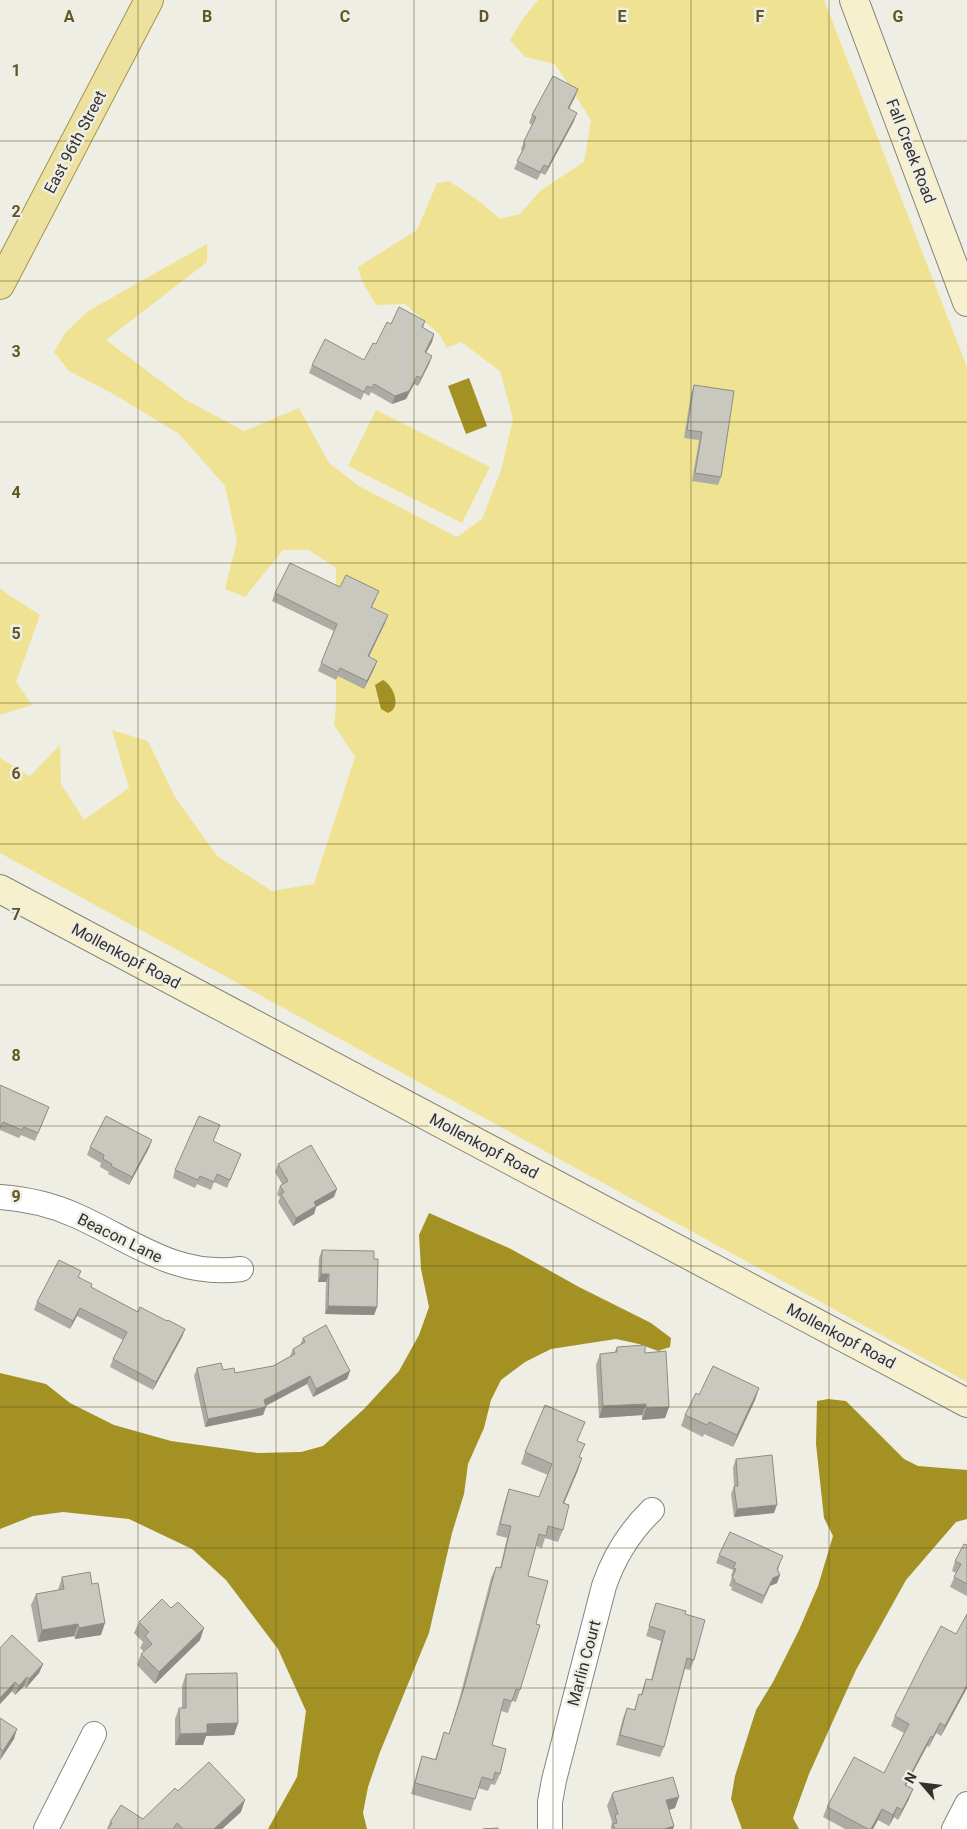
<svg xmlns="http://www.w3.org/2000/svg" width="967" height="1829" font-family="Roboto,sans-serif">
  <rect width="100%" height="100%" fill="#efeee5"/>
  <!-- green -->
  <g fill="#f0e293">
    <path d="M538,0H824L967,367V1382L0,853V758L30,776L60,745L61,784L84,820L129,788L112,730L148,741L175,797L217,856L272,891L314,884L355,757L334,725L336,705V568L309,550H283L245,597L225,589L237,541L225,486L179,434L117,396L69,371L54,352L65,333L88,311L207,244V262L106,340L186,400L244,431L299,408L329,463L359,486L457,537L482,519L501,470L513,419L500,371L461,342L447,348L439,334L405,304L376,305L362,281L358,267L417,230L437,183L449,181L479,201L500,219L520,214L541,190L584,162L591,120L555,64L525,57L510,40L522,20Z"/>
    <path d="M376,410L490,467L462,523L348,466Z"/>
    <path d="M0,589L40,615L16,682L32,705L0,715Z"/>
  </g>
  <!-- water -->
  <g fill="#a39123">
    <path d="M469,378L487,426L466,434L448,386Z"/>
    <path d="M383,680C394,686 402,708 388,713L381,709L375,685Z"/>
    <path d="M429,1213L511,1249L579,1287L651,1323L671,1338L670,1347L658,1351L639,1344L616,1339L551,1349L525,1362L501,1380L491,1400L484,1428L468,1464L464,1494L452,1533L429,1633L380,1752L368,1787L363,1813L367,1829H268L297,1777L306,1711L278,1649L226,1580L192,1549L129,1519L63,1512L33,1516L0,1529V1373L46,1384L70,1403L114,1425L171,1441L258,1453L301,1452L323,1446L364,1409L399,1371L419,1335L429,1307L421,1269L419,1235Z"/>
    <path d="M828,1399L846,1401L904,1459L918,1466L967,1470V1519L956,1522L906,1580L856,1670L809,1774L793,1818L799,1829H742L731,1799L735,1776L756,1710L773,1682L799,1630L818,1586L833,1536L824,1518L816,1444L817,1401Z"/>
  </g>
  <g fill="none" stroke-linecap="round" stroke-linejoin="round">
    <!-- street casing -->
    <g stroke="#85847c" stroke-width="26">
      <g id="street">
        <path d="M0,1197C27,1199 53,1205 77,1216C133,1241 176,1278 241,1269"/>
        <path d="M46,1829L94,1734"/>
        <path d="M550,1829V1802L554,1780L604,1586C614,1557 629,1532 652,1510"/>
        <path d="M954,1829L967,1804"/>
      </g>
    </g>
    <!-- secondary casing -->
    <g stroke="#85847c" stroke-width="30">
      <g id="secondary">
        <path d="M854,0L967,302"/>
        <path d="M0,889L967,1403"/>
      </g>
    </g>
    <!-- primary casing -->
    <g stroke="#a3964e" stroke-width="30">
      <path id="primary" d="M0,285L149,0"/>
    </g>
    <!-- street -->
    <use href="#street" stroke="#fff" stroke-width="24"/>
    <!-- secondary -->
    <use href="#secondary" stroke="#f6f0cf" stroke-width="28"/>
    <!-- primary -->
    <use href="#primary" stroke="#ece19f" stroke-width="28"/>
  </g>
  <!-- wall -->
  <g fill="#adaca4">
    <path d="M575,97L569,109L574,121L545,175L541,173L537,180L514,169L522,152L521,149L524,141L532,125L529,123L532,115Z"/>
    <path d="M425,321L423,328L434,334L432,342L426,353L432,356L429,364L418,386L414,384L406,399L392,404L371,392L369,396L364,393L361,400L309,373L312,365L364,360L391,324Z"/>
    <path d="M694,385L721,477L718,485L692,481L699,440L684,438L691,393Z"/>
    <path d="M340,587L376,599L372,607L385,623L369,657L377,661L374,669L364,689L338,676L336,680L318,671L334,631L272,601L275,593Z"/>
    <path d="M0,1085L46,1115L35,1141L21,1135L19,1138L0,1130Z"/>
    <path d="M217,1133L213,1142L241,1154L227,1188L214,1182L211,1190L197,1184L195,1188L173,1178L175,1170Z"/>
    <path d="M90,1147L149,1148L129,1185L108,1174L109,1172L100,1167L101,1163L87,1155Z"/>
    <path d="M278,1164L334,1197L316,1207L314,1214L293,1226L278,1202L280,1198L277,1194L280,1186L282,1184L275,1172Z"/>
    <path d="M322,1250L374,1259L377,1307L374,1315L325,1314L326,1282H318L319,1258Z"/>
    <path d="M79,1277L91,1287L138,1312L167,1321L185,1329L182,1337L153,1390L110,1367L113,1359L123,1340L77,1316L70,1329L34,1310L37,1302Z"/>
    <path d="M303,1338L350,1371L347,1379L313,1397L307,1384L266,1406L263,1415L205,1427L194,1376L197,1368L223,1370L235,1373L273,1366L290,1356L293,1349L300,1345Z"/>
    <path d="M617,1347L645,1353L669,1407L665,1418L642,1420V1415L599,1418L596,1365L600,1354L614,1353Z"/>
    <path d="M759,1388L755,1400L733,1447L704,1434L703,1437L681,1426L685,1415L699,1395Z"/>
    <path d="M578,1441L580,1457L578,1470L564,1503L563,1530L558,1542L545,1538L542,1548L536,1546L528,1576L536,1624L520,1690L516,1702L512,1701L508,1713L501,1711L492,1745L500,1774L495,1785L491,1784L488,1791L478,1788L471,1811L411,1794L418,1768L422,1756L435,1759L444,1732L449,1734L459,1700L491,1578L496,1567L500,1568L507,1538L496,1535L505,1501L509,1489L539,1497L548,1475L521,1464L525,1452Z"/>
    <path d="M736,1459L774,1513L734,1517L731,1494L734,1486L733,1467Z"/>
    <path d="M967,1545V1596L950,1587L956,1573L952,1571L955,1561Z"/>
    <path d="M719,1555L780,1564L778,1570L780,1575L777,1583L770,1586L762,1604L731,1590L732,1587L729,1586L732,1577L731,1576L733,1570L716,1563Z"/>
    <path d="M62,1577L101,1635L75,1639L74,1636L38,1642L31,1605L36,1594L58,1590Z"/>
    <path d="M656,1603L685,1614L694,1660L690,1670L685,1669L664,1747L660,1757L616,1745L623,1718L627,1708L634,1710L639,1694H641L646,1679L651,1680L661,1641L646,1636Z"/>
    <path d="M139,1622L200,1640L155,1684L137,1665L141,1654L144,1652L140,1648L143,1642L134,1633Z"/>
    <path d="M956,1634L967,1688L941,1736L936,1733L929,1747L927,1746L906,1785L909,1799L898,1820L894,1817L889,1826L878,1820L873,1829H845L823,1817L827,1807L884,1773L904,1733L891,1726L895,1716Z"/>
    <path d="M0,1648L43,1664L39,1673L26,1688L24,1686L15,1695L12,1691L0,1704Z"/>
    <path d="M186,1674L238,1723L234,1735L206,1736L203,1745H175V1719L179,1708H182V1686Z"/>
    <path d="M0,1718L14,1739L0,1760Z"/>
    <path d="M178,1791L241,1812L222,1829H107L110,1822L143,1819Z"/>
    <path d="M612,1794L675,1808L669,1810L673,1829H611V1826L612,1822L607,1806Z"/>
  </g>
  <!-- shaded-wall -->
  <g fill="#8d8c86">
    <path d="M578,89L575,97L565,116L568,108Z"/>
    <path d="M577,113L574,121L545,175L548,167Z"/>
    <path d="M434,334L432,342L422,360L425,352Z"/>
    <path d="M432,356L429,364L418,386L421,378Z"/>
    <path d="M417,376L414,384L406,399L392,404L395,396Z"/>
    <path d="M388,615L385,623L365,664L368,656Z"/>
    <path d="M377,661L374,669L364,689L367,681Z"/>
    <path d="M152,1140L149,1148L129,1185L132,1177Z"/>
    <path d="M337,1189L334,1197L316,1207L314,1214L293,1226L296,1218L314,1202Z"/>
    <path d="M321,1274H329L326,1282H318Z"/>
    <path d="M328,1306L377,1307L374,1315L325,1314Z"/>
    <path d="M80,1308L77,1316L70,1329L73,1321Z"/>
    <path d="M185,1329L182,1337L153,1390L156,1382Z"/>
    <path d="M350,1371L347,1379L313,1397L316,1389Z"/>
    <path d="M310,1376L307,1384L263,1407H266L263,1415L205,1427L208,1419L264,1400Z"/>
    <path d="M759,1388L755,1400L733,1447L737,1435Z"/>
    <path d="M646,1404L642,1415L599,1418L603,1406Z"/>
    <path d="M669,1407L665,1418L642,1420L646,1408Z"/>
    <path d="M582,1458L578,1470L559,1515L563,1503Z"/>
    <path d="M777,1505L774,1513L734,1517L737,1509Z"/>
    <path d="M780,1575L777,1583L770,1586L762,1604L773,1578Z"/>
    <path d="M105,1623L101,1635L75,1639L79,1628Z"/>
    <path d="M78,1624L74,1636L38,1642L42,1630Z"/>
    <path d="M204,1628L200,1640L155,1684L159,1672Z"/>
    <path d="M43,1664L39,1673L26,1688L29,1679Z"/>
    <path d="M27,1677L24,1686L15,1695L19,1686Z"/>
    <path d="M15,1682L12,1691L0,1704V1698Z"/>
    <path d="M967,1685V1688L941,1736L945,1726Z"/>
    <path d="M238,1723L234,1735L206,1736L203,1745H175L180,1734L207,1724Z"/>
    <path d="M940,1723L936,1733L929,1747L933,1737Z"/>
    <path d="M17,1729L14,1739L0,1760L3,1751Z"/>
    <path d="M931,1736L927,1746L901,1795L905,1785Z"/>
    <path d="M913,1789L909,1799L898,1820L902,1810Z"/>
    <path d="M679,1797L675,1808L662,1812L666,1800Z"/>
    <path d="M245,1800L241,1812L222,1829H214Z"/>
    <path d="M897,1807L894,1817L889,1826L893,1815Z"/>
    <path d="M882,1809L878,1820L873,1829H871Z"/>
    <path d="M674,1826L673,1829H664Z"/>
  </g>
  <!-- building -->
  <g fill="#c9c8bf" stroke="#8d8c86">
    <path d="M553,76L578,89L568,108L577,113L548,167L544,165L540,172L517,161L525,146L524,141L536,117L532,115Z"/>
    <path d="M399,307L425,321L422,327L434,334L425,352L432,356L421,378L417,376L409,391L395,396L374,384L372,388L367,386L364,392L312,365L325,339L364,360L373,343L376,344L387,322L391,324Z"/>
    <path d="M694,385L734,391L721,477L695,473L702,432L687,430Z"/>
    <path d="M290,563L340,587L346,575L379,591L371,607L388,615L368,656L377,661L367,681L340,668L338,672L321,663L337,624L275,593Z"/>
    <path d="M0,1085L49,1107L38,1133L24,1127L22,1130L3,1122L0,1128Z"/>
    <path d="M106,1116L152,1140L132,1177L111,1166L112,1164L103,1159L104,1155L90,1147Z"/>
    <path d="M199,1116L220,1125L213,1141L241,1154L230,1180L217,1174L214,1182L200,1176L198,1180L175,1170Z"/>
    <path d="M311,1145L337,1189L314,1202L316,1206L296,1218L281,1194L284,1192L280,1186L288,1181L278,1164Z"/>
    <path d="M322,1250L374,1251V1259H378L377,1307L328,1306L329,1274H321Z"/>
    <path d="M59,1260L81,1271L78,1277L92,1284L91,1287L138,1312L140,1307L167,1321L168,1320L185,1329L156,1382L113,1359L127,1332L80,1308L73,1321L37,1302Z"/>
    <path d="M326,1325L350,1371L316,1389L310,1376L264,1400L266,1407L208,1419L197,1368L221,1363L223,1370L234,1368L235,1373L273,1366L295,1354L293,1349L305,1342L303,1338Z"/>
    <path d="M645,1345V1353L666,1351L669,1407L646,1408V1404L603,1406L600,1354L617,1352V1347Z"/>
    <path d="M713,1366L759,1388L737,1435L709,1422L707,1425L685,1415L696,1393L699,1395Z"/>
    <path d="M545,1405L585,1422L577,1441L585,1444L579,1457L582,1458L563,1503L569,1505L563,1530L548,1526L546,1536L539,1534L528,1576L548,1581L536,1624L540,1625L520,1690L516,1689L512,1701L504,1699L492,1745L506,1749L500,1774L495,1772L493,1780L482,1777L475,1799L415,1783L422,1756L436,1760L444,1732L449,1734L464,1688L496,1567L501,1568L511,1526L500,1524L509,1489L539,1497L552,1464L525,1452Z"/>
    <path d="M772,1455L777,1505L737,1509L734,1486H738L736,1459Z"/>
    <path d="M730,1532L783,1556L777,1569L780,1575L773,1578L764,1596L734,1582L735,1580L732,1578L736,1569L733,1568L736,1563L719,1555Z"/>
    <path d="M964,1544L967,1545V1584L954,1577L961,1564L955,1561Z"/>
    <path d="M90,1572L92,1584L98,1583L105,1623L79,1628L78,1624L42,1630L36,1594L64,1589L62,1577Z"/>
    <path d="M162,1599L171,1608L178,1602L204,1628L159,1672L141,1654L152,1644L145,1636L149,1632L139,1622Z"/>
    <path d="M656,1603L686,1611L685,1614L705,1620L694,1660L687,1658L664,1747L620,1735L627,1708L635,1710L639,1694L642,1695L646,1679L652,1680L665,1631L649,1626Z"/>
    <path d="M967,1614V1685L945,1726L940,1723L933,1737L931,1736L905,1785L913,1789L902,1810L897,1807L893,1815L882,1809L871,1829H868L827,1807L854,1757L884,1773L909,1724L895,1716L923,1660L941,1626L956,1634Z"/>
    <path d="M12,1635L43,1664L29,1679L27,1677L19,1686L15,1682L0,1698V1648Z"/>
    <path d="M237,1673L238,1723L207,1724V1733L180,1734L179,1708H186V1674Z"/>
    <path d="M0,1718L17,1729L3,1751L0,1748Z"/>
    <path d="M209,1762L245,1800L214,1829H183L177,1823L173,1829H108L112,1823L110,1822L121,1805L143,1819L175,1788L178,1791Z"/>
    <path d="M673,1777L679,1797L666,1800L674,1826L664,1829H615L613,1824L617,1823L615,1815L618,1814L612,1794L614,1792Z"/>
    <path d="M498,1828V1829H483Z"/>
  </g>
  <!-- grid -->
  <path fill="none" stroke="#605723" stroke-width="1" stroke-opacity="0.55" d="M138,0V1829M276,0V1829M414,0V1829M553,0V1829M691,0V1829M829,0V1829M0,141H967M0,281H967M0,422H967M0,563H967M0,703H967M0,844H967M0,985H967M0,1126H967M0,1266H967M0,1407H967M0,1548H967M0,1688H967"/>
  <g text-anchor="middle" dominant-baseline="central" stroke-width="5" stroke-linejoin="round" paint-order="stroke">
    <!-- street labels -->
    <g font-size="16" fill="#32312e" stroke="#efeee5">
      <text transform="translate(75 142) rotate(-62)">East 96th Street</text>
      <text transform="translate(911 151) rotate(69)">Fall Creek Road</text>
      <text transform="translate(126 956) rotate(28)">Mollenkopf Road</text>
      <text transform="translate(484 1146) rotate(28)">Mollenkopf Road</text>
      <text transform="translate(120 1238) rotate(26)">Beacon Lane</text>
      <text transform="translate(841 1336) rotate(28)">Mollenkopf Road</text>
      <text transform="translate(584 1663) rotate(-75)">Marlin Court</text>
    </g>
  </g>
  <g font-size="16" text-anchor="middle" font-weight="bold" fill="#605723" stroke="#efeee5" stroke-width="5" stroke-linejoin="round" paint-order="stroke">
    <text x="69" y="22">A</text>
    <text x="207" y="22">B</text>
    <text x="345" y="22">C</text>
    <text x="484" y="22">D</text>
    <text x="622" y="22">E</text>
    <text x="760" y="22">F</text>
    <text x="898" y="22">G</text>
    <text x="16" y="76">1</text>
    <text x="16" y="217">2</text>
    <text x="16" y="357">3</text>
    <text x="16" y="498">4</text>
    <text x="16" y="639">5</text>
    <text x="16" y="779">6</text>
    <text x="16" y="920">7</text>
    <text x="16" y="1061">8</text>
    <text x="16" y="1202">9</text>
  </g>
  <!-- north arrow -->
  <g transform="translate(922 1784) rotate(298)" stroke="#efeee5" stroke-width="4" paint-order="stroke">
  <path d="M0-4L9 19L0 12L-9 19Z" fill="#32312e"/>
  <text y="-8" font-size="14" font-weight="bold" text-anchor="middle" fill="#32312e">N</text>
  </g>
</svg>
